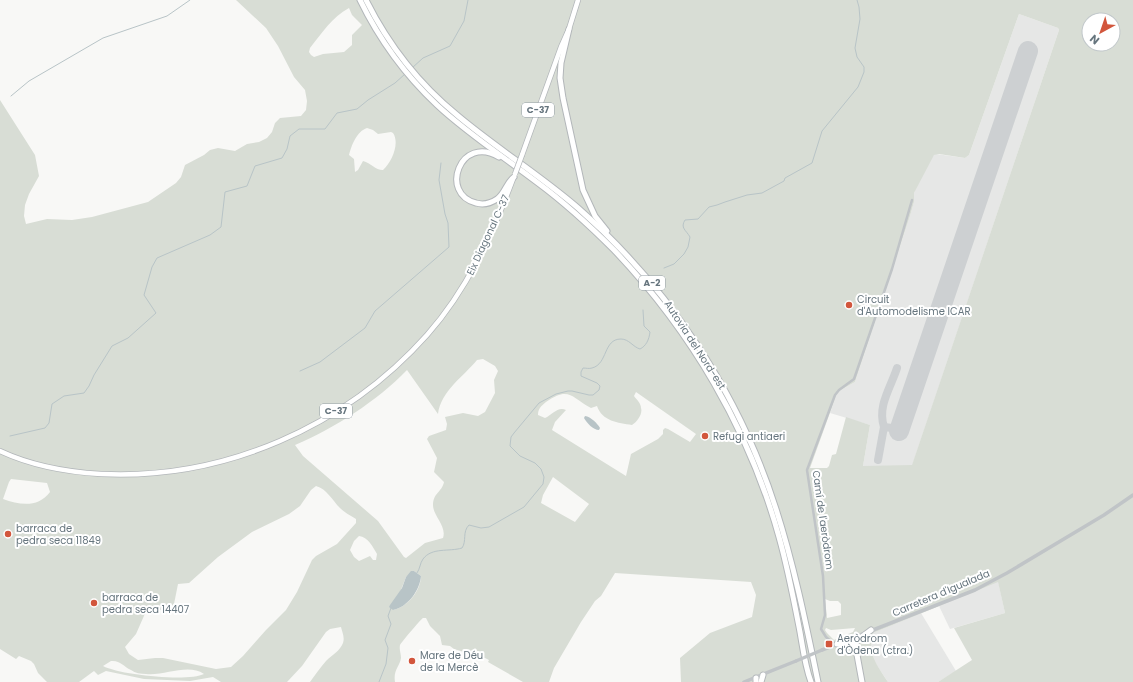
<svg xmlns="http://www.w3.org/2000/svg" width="1133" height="682" font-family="Poppins,sans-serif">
  <rect width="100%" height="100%" fill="#f8f8f6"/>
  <!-- built -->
  <g fill="#e6e7e6">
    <path d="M1019,14L1058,28L1059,30L912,466H863L870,425L830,413L836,396L839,391L855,382L910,216L914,202V193L917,185L932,156L936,154L965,158L969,155Z"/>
    <path d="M998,581L1005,613L950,629L939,606Z"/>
    <path d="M921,613L956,671L938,682H888L874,661L871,644L873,633Z"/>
  </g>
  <!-- green -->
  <path fill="#d8ddd5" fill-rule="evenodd" d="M236,0H1133V682H938L972,660L954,628L1005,613L998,582L873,633C867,654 877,665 888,682H681L680,658L710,633L752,617L756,595L751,582L615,573L601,596L595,601L581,622L554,668L549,682H523L488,662L489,660L485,658L454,649L450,646L442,645L440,636L430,626L426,618C425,618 424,618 423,618C420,620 401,643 400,645C399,650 401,653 401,658C400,666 393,670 395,682H310C315,675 320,668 326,661C332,655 340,651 343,643C345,637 342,632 341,627L330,629L326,632L302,666L287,682H221L213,677L190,681L144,679L106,671L98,675L94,671L79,682H47L38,673L34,664L31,661L19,656L16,659L0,649V100L35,155L39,176L29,194L25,205L24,216L26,224L47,219L72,220L92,217L148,202L176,183L181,177L185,165L204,155L210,150L218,148L235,151L247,144L259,142L267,138L272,132L275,123L280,118L301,116L306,110L307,101L305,90L294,77L278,46L266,28ZM349,8L352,15L362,25L352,35V45L344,52L323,54L314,57L311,55L309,52L310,48C322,33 332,17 349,8ZM1019,14L1058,28L1059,30L912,465L863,466L870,425L846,417L836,454L832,455L829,466L827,468H810L836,396L839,391L855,382L910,216L914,202V193L934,155L939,154L965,158L969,155ZM1089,20H1113V44H1089ZM367,128L373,130L378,134L391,132L393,133C400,143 392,162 383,170C375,170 371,163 363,161L358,170L355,172L354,159L349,155C351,146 357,131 367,128ZM483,359L495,366L498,371L494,380L495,393L485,412L478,416L463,413L445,417L447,424L446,430L429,436L427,439L437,458L434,472L444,482C442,492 433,493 433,505C433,516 447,526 443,538L425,543L406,558L404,557L378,521L303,456L295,445C335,428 377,401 407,370L438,414C441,391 463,377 477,360ZM636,392L696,434L690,442L668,429L665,428L663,430V434L658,439L631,454L626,476L552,430L555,422L566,410C558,406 552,415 545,418L538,415C538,409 541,406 546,402C569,386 571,397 591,408L597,406C602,421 618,423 632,425C637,422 643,414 641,408C641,403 636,399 634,396ZM553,477L589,504L575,522L541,503L543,495ZM11,479L47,483L50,492C38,508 20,505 3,499L9,482ZM316,486C327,489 332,500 340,508C344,512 351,516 356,519V523L337,544L316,556L312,560L297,592L286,610L266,630L243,656L231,667L216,669L163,658H155L138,660L129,654L125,647L136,634L147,609L155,611L171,608L174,604L178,584L189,583L218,557L252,532L289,514L300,506L311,490ZM359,536C368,537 373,547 377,554L376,560H373L370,556L359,561L354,557L350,550L354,541ZM414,571L421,576C421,590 408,607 393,610L406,577ZM825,599L830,601H838L841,604V615L827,618ZM855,628L853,632L834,640L827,633L825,630L826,628L831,630ZM111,661C120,660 123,666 131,670C135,673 141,674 146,674C165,676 188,663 204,674C188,682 120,675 103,666Z"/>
  <!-- water -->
  <g fill="#b8c4c7">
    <path d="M585,416C591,417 597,423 600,428L599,430C593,430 587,423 584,418Z"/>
    <path d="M411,571H414L421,576C420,590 408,607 393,610L389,607L390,605L402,588L406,577Z"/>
  </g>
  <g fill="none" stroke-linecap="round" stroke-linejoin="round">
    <!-- stream -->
    <g stroke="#b8c4c7" stroke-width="1">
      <path d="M412,68L423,58L450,46L464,21L468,0"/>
      <path d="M11,96L29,81L103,38L167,16L190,0"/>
      <path d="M664,268L674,264L684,254L688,247L690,237C686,230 680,228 685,220L698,219L709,207L717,205L725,202L747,195L762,193L784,181L785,178L812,163L822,131L858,87L864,72V67L857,57L855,48L860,19L859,7L857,0"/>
      <path d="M300,371L320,362L365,328L375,311L449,247L448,223L445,214L439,180L441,163"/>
      <path d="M10,436L45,428L49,423L52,404L64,396L84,393L89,386L94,375L112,346L128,338L156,313L144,295L152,267L157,258L210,235L221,227L225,192L247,186L255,166L282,158L287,149L290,136L299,129H325L337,113L357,109L368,100L395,83L405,74"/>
      <path d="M417,573C420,569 420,563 423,559C432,547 449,552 462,548C467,541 462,532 469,525L481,528L489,527L524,507L543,484L544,477L541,469L535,463L520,456L510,446L511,437L514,433L539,403L556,394L568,391H572L589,395H593L599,390L600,386L597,383L581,376V372L583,368C586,368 589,369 592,368C608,364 603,339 621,339C629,339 633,347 640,349C646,346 649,340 650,332L644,326L643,310"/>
      <path d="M379,682L386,664L388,648L385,640L391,624L388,616L391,608"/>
    </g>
    <!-- taxiway -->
    <g stroke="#cdd0d2" stroke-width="8">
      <path d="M884,427C877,406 891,387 897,368"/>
      <path d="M878,460L884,427L892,428L901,427"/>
    </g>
    <!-- runway -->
    <path stroke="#cdd0d2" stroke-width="20" d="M899,431L1028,51"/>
    <!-- trunk casing -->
    <g stroke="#b3b7ba" stroke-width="6">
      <g id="trunk">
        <path d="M522,155L561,47L569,29L578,0"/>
        <path d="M0,451C32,466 66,472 101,474C224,480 345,427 427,335C467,290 492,235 513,179"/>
      </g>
    </g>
    <!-- motorway casing -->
    <g stroke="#b3b7ba" stroke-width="7">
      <g id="motorway">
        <path d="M360,0C379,39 405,75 437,105C468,134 504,157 538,183C565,203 590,226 614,250C691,331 749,429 779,537C788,569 794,601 800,632C803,649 805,666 811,682"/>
        <path d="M366,0C388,44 419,84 457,115C496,148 540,175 578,208C669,288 739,393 776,509C794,565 806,624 818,682"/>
        <path d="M569,29L561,63L560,78L563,98L583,190L595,216L607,231"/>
        <path d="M499,157C460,134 439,194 476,203C483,205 491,203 497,199C505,194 506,183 514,177"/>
        <path d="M851,638L855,644L862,682"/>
        <path d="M837,644H848L852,647"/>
        <path d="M855,644L859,639L871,630"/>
        <path d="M756,682V678"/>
        <path d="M761,682L763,675"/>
      </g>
    </g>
    <!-- minor -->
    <path stroke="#c0c4c7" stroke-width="2.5" d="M835,645L826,637L821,629L825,615L823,576L807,470L835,395L839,390L854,379L892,269L912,200"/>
    <!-- tertiary -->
    <g stroke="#c0c4c7" stroke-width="3.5">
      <path d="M822,650L975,590L1007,573L1104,515L1133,495"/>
      <path d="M744,682L796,661"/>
    </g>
    <!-- trunk -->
    <use href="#trunk" stroke="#fff" stroke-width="4.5"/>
    <!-- motorway -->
    <use href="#motorway" stroke="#fff" stroke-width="5"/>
    <!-- trunk-bridge casing -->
    <g stroke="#b3b7ba" stroke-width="6" stroke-linecap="butt">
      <path id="trunk-bridge" d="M515,174L522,155"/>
    </g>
    <!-- tertiary-bridge -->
    <path stroke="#c0c4c7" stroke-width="3.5" d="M796,661L822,650"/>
    <!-- trunk-bridge -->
    <use href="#trunk-bridge" stroke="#fff" stroke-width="4.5"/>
  </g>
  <!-- markers -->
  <g fill="#d2563c" stroke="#fff" stroke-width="1.5">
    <circle cx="849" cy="305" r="4"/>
    <circle cx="705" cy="436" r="4"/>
    <circle cx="8" cy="534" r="4"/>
    <circle cx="94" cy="603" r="4"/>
    <rect x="825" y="640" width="8" height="8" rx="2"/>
    <circle cx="412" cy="661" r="4"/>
  </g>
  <g text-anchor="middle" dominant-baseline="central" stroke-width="4" stroke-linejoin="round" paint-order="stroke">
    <!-- shield labels -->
    <g fill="#fff" stroke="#949ea5" stroke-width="1">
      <rect x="522" y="103" width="32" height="14" rx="3"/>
      <rect x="639" y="276" width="26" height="14" rx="3"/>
      <rect x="320" y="404" width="32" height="14" rx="3"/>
    </g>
    <g font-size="9" font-weight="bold" fill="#66757e">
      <text x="538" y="110">C-37</text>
      <text x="652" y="283">A-2</text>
      <text x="336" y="411">C-37</text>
    </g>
    <!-- street labels -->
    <g font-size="10" fill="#66757e" stroke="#fff">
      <text transform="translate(488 235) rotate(-65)">Eix Diagonal C-37</text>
      <text transform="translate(695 345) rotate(57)">Autovia del Nord-est</text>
      <text transform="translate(823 520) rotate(82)">Camí de l'aeròdrom</text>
      <text transform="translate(941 593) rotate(-23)">Carretera d'Igualada</text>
    </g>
    <!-- poi labels -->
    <g font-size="10" fill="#66757e" stroke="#fff" text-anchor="start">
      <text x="857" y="299">Circuit<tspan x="857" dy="12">d'Automodelisme ICAR</tspan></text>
      <text x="713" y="436">Refugi antiaeri</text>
      <text x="16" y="528">barraca de<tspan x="16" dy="12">pedra seca 11849</tspan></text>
      <text x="102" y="597">barraca de<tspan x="102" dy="12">pedra seca 14407</tspan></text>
      <text x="837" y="638">Aeròdrom<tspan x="837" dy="12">d'Òdena (ctra.)</tspan></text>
      <text x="420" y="655">Mare de Déu<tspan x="420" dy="12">de la Mercè</tspan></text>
    </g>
  </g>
  <!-- north arrow -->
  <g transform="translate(1101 32) rotate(220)"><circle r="19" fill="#ffffff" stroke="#c2c8cb"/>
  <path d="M0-3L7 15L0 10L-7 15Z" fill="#d2563c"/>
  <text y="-6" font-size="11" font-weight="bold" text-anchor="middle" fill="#66757e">N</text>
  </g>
</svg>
